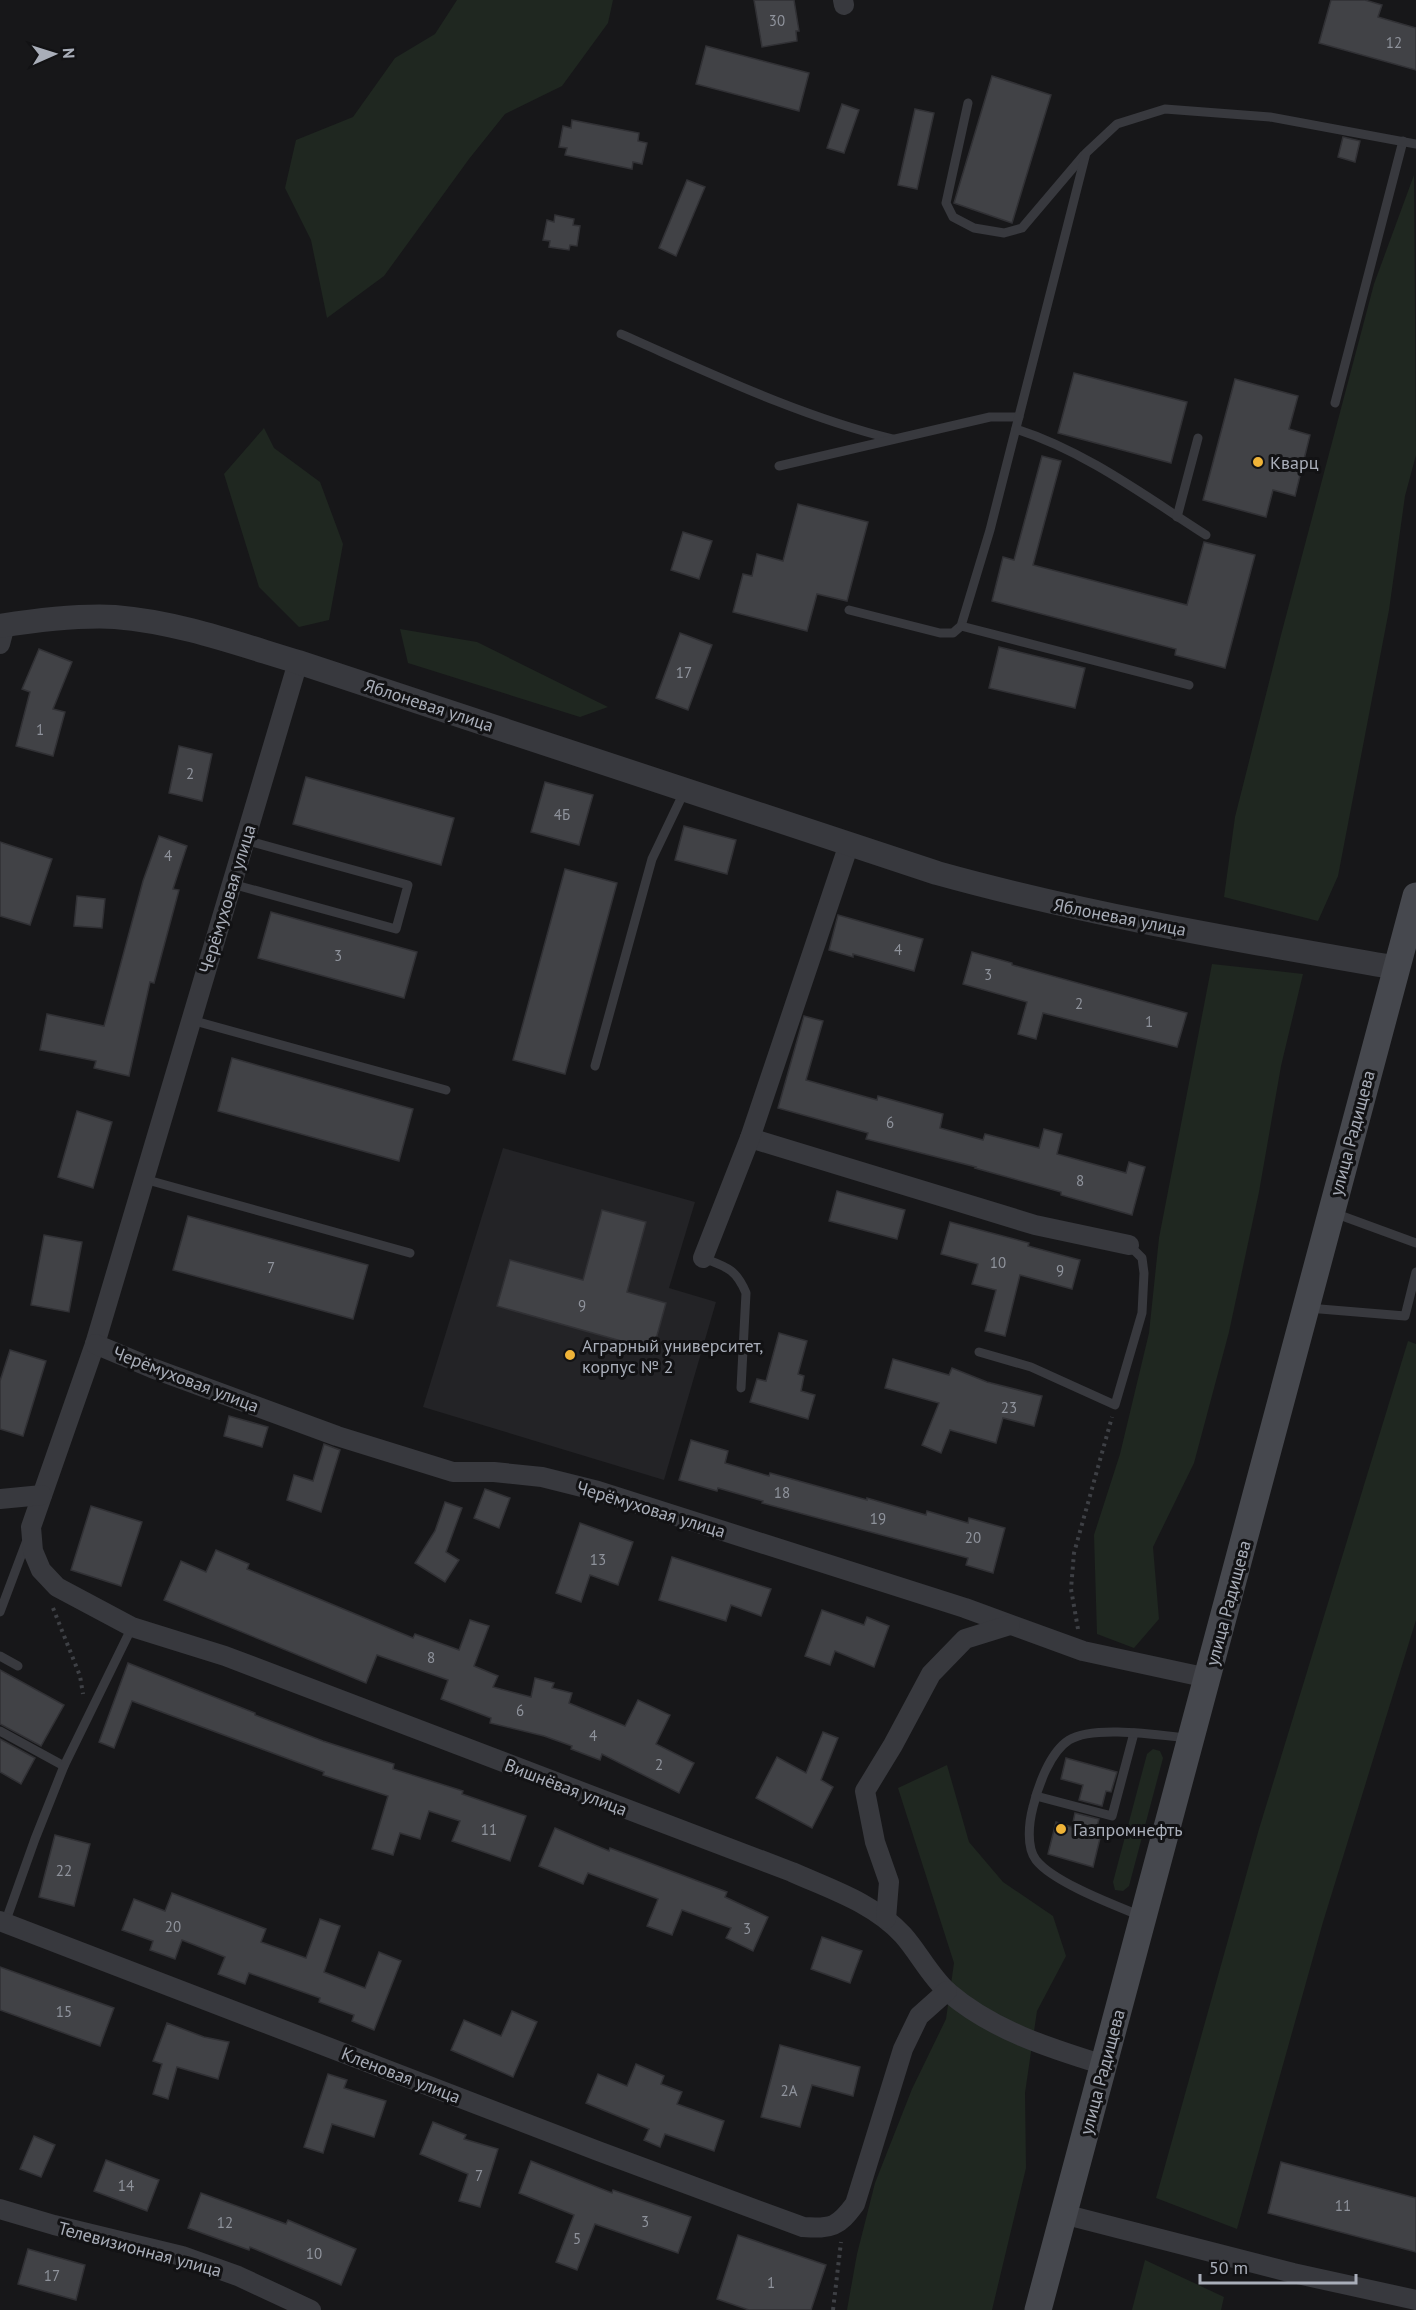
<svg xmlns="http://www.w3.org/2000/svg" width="1416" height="2310" font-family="'PT Sans',sans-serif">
  <rect width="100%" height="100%" fill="#171719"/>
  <!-- built -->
  <path fill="#232326" d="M503,1148L695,1202L669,1288L716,1302L664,1480L423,1407Z"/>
  <!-- green -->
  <g fill="#1f2720">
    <path d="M457,0H613L608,23L562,86L505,114L469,159L384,276L327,318L311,240L285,188L296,140L353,117L395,58L435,34Z"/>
    <path d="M1414,175L1416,455L1405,496L1389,610L1338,876L1318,921L1224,897L1235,817L1281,635L1374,284Z"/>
    <path d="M264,428L274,448L320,482L343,544L329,620L299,627L259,587L224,474Z"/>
    <path d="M400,629L477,642L608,707L580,717L408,663Z"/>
    <path d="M1212,964L1303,974L1281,1066L1259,1192L1229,1332L1194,1463L1153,1547L1159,1619L1134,1648L1097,1634L1094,1535L1120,1454L1149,1333L1159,1238Z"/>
    <path d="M1408,1341L1416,1344V1620L1323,1922L1237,2229L1156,2198L1259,1829Z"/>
    <path d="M1153,1749L1160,1751L1163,1758L1129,1886L1123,1891L1115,1890L1113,1882L1147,1754Z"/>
    <path d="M947,1765L969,1842L1003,1882L1053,1916L1066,1956L1037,2011L1025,2093L1026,2168L992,2310H847L857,2254L875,2183L912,2089L946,2019L954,1963L898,1788Z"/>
    <path d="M1145,2260L1224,2297L1221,2310H1132Z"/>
  </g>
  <!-- building -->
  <g fill="#414246" stroke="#313135" stroke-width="1.5">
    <path d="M754,0H794L799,31H796L797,41L762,47Z"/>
    <path d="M1331,0H1365L1382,5L1378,17L1416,28V70L1319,43Z"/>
    <path d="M706,46L809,73L799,111L696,84Z"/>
    <path d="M992,76L1051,95L1012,223L954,203Z"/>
    <path d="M842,104L859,110L844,153L827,148Z"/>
    <path d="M915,109L934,113L917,189L898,185Z"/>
    <path d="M572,120L639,133L638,141L647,143L642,164L633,162L632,169L565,155L567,148L559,147L563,126L571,128Z"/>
    <path d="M1343,137L1360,141L1355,162L1338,157Z"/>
    <path d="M687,180L705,187L676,256L659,248Z"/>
    <path d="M555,215L574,219L573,225L580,226L577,246L570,245L569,250L549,247L550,241L543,240L547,220L554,222Z"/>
    <path d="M1074,373L1187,402L1171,463L1058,433Z"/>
    <path d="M1235,379L1298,396L1289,429L1310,435L1295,496L1273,490L1266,517L1203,500Z"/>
    <path d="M1042,456L1061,461L1033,565L1187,605L1204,542L1255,555L1225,668L1175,655L1176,649L992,601L1003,557L1014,560Z"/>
    <path d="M798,504L868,522L847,601L817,594L807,631L733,612L743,574L752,576L757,554L783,561Z"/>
    <path d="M683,532L712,541L699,579L671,570Z"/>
    <path d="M680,633L712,645L688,710L656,698Z"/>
    <path d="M999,647L1085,668L1075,708L989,688Z"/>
    <path d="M39,649L72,662L53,709L65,712L53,756L16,746L30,692L22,689Z"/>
    <path d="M179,746L212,754L202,801L169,793Z"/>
    <path d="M306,777L454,818L441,865L293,824Z"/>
    <path d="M545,782L593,795L579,845L531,832Z"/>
    <path d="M684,826L736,840L727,874L675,860Z"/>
    <path d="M159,836L187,846L173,889L179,890L154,983L150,982L129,1076L94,1068L96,1061L40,1050L47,1014L104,1026L143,881Z"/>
    <path d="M0,842L52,859L30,925L0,916Z"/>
    <path d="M565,869L617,883L565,1074L513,1060Z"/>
    <path d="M77,896L105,899L102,928L74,926Z"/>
    <path d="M271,912L417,952L404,998L258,958Z"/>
    <path d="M838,915L923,939L914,971L853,954V957L829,950Z"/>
    <path d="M972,952L1012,963V965L1187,1013L1177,1047L1043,1013L1036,1039L1018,1034L1027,1002L963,984Z"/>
    <path d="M804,1016L823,1021L806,1080L877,1100L878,1096L943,1114L940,1128L983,1140L985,1134L1039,1148L1044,1129L1062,1134L1057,1154L1126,1173L1129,1162L1145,1167L1132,1215L1061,1195V1192L975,1168L976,1167L866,1139L868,1133L778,1108Z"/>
    <path d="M232,1058L413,1109L399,1161L218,1111Z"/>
    <path d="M77,1111L112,1122L93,1188L58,1177Z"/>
    <path d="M837,1191L905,1210L897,1239L829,1221Z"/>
    <path d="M602,1210L646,1222L627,1292L666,1303L653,1350L497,1306L510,1260L583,1280Z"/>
    <path d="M188,1216L368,1265L353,1319L173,1270Z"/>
    <path d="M950,1222L1029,1243L1028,1246L1080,1260L1072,1289L1020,1275L1005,1336L985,1331L996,1290L972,1284L978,1264L941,1254Z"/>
    <path d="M44,1235L82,1242L69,1312L31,1305Z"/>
    <path d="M779,1333L807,1341L798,1374L804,1376L801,1391L815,1395L808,1419L750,1402L757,1379L766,1381Z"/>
    <path d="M10,1350L46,1361L23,1436L0,1429V1381Z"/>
    <path d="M893,1359L949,1375L952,1368L987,1382L1042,1396L1034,1426L1003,1418L996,1443L950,1430L941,1453L922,1445L939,1403L885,1388Z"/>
    <path d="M229,1416L268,1427L262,1447L224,1436Z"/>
    <path d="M691,1440L728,1451L725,1463L769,1476L770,1473L867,1500V1498L926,1515L927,1511L968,1523L969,1518L1005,1528L993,1573L966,1565L968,1558L762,1503L763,1501L718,1488L717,1491L679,1480Z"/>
    <path d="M324,1444L340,1450L321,1512L287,1500L294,1475L313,1481Z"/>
    <path d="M485,1489L510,1498L499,1528L474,1518Z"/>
    <path d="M445,1502L462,1508L446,1552L459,1560L445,1582L415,1563L435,1531Z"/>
    <path d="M91,1506L142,1522L121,1586L71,1570Z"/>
    <path d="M580,1523L633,1542L618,1585L590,1575L581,1602L556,1593Z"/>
    <path d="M216,1550L249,1564L247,1569L413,1638L415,1634L459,1650L470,1620L489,1626L474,1666L498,1676L493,1687L531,1697L535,1678L554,1683L552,1688L572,1693L569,1703L625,1726L638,1700L670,1715L656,1744L694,1763L679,1793L602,1754L600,1760L571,1749L572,1746L544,1736L490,1723L491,1718L441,1699L448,1680L377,1655L366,1683L164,1600L181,1561L206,1572Z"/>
    <path d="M672,1557L771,1589L761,1616L731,1605L726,1621L659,1600Z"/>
    <path d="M822,1610L864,1625L867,1617L889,1626L874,1667L835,1651L830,1665L805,1656Z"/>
    <path d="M128,1663L255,1713V1715L323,1741L394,1764L393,1769L463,1791L462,1794L526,1816L510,1861L452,1841L460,1821L429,1811L420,1839L400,1833L393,1855L372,1849L388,1796L323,1775L324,1772L132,1701L114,1748L99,1742Z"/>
    <path d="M0,1670L64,1705L41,1746L0,1724Z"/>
    <path d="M823,1732L838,1738L821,1780L833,1787L812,1828L756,1798L777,1757L806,1773Z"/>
    <path d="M0,1739L35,1758L21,1784L0,1772Z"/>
    <path d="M1066,1758L1117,1772L1111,1792L1106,1791L1102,1806L1079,1800L1083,1785L1061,1779Z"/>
    <path d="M1075,1813L1099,1819L1095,1833L1101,1834L1093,1867L1048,1854L1056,1822L1072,1827Z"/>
    <path d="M555,1828L609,1851L610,1848L727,1892L725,1897L768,1917L753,1951L726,1938L731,1928L682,1910L672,1935L647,1926L658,1899L588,1873L583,1884L539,1866Z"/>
    <path d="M55,1835L90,1844L74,1906L39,1897Z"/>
    <path d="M172,1893L266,1929L261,1942L306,1958L320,1919L340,1926L324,1972L365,1988L379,1952L401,1961L374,2030L352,2021L354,2015L319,2002L320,1998L249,1973L245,1984L218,1974L225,1957L182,1940L175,1959L150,1950L153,1941L122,1930L134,1899L165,1911Z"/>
    <path d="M822,1937L862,1951L850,1983L811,1969Z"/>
    <path d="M0,1967L114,2008L100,2046L0,2010Z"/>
    <path d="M512,2011L537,2022L513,2077L451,2050L464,2020L501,2036Z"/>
    <path d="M167,2023L204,2037L229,2042L218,2079L177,2067L168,2099L153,2094L162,2064L153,2061Z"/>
    <path d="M780,2045L860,2067L853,2096L812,2085L800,2127L761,2117Z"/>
    <path d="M636,2064L664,2076L661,2084L682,2092L677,2104L724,2121L714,2151L665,2134L660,2147L644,2140L649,2129L586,2103L598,2074L627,2086Z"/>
    <path d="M328,2074L347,2080L344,2088L386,2101L374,2137L332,2124L323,2153L304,2147Z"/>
    <path d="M433,2122L466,2135L464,2139L498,2149L480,2207L459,2201L468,2174L420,2154Z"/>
    <path d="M34,2136L55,2145L41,2177L20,2169Z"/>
    <path d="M106,2160L159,2180L147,2211L94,2191Z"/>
    <path d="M531,2161L612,2193L613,2190L691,2217L678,2253L595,2224L577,2270L556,2262L574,2215L519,2193Z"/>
    <path d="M1281,2162L1416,2198V2252L1268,2213Z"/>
    <path d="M201,2193L286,2224L288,2220L356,2249L341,2285L250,2247L249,2250L188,2228Z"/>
    <path d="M738,2235L826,2265L811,2310H749L717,2299Z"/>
    <path d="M28,2249L85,2265L76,2300L18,2284Z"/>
  </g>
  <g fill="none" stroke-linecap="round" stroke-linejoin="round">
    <!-- path -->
    <g stroke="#3e4045" stroke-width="4" stroke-dasharray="3 4.5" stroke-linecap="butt">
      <path d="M53,1608L80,1676L83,1694"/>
      <path d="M1078,1629L1071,1589L1074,1553L1112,1417"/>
      <path d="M833,2310L841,2242"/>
    </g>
    <!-- service -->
    <g stroke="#38393e" stroke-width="9">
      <path d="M968,103L946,203L953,217L974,228L1004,233L1022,228L1084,155"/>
      <path d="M621,334C710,373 799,416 893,439"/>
      <path d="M1335,403L1403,141"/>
      <path d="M1016,429C1085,451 1145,496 1206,535"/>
      <path d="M779,466L990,417H1019"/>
      <path d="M1177,517L1198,438"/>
      <path d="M849,610L940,633H953L961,626L990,530L1086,153L1117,124L1165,109L1270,117L1416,144"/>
      <path d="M961,626L1189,685"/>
      <path d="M232,884L396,929L408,885L245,840"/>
      <path d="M191,1020L446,1090"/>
      <path d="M595,1066L652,859L685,790"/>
      <path d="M144,1179L410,1253"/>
      <path d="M1334,1213L1416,1243"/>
      <path d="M703,1258C727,1267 736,1269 746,1293L741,1388"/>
      <path d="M1308,1308L1405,1316L1416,1272"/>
      <path d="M979,1352L1031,1367L1115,1405L1142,1313L1144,1273L1142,1258L1129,1245"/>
      <path d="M0,1612L27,1540"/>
      <path d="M0,1656L18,1666"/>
      <path d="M0,1731L64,1766"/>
      <path d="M1036,1796L1112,1816L1134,1733"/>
      <path d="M1141,1916C1114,1905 1053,1882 1036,1860C1026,1847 1029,1822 1033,1807C1038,1786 1050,1752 1069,1740C1093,1725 1158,1735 1187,1738"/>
      <path d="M5,1923L35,1839L64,1766L132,1627"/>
    </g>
    <!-- minor -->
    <g stroke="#38393e" stroke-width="20">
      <path d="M843,0L844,5"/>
      <path d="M0,644L5,625"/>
      <path d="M298,662L95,1344L31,1527L33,1551L41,1570L57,1587L132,1627L225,1656L792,1872C830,1889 874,1903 903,1935C919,1953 930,1976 948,1992C992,2030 1049,2048 1104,2065"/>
      <path d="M750,1138L1035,1225L1129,1245"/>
      <path d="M703,1258L750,1138L849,844"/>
      <path d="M95,1344L152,1368L337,1436L453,1472H494L542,1477L598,1491L965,1608L1083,1651L1208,1678"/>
      <path d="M0,1499L42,1495"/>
      <path d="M886,1919L889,1882L875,1842L865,1791L893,1745L931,1674L965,1639L1010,1625"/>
      <path d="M0,1921L598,2151L803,2227C832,2229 838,2227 855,2204L903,2049L919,2016L947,1991"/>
      <path d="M0,2209L54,2225L182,2256L238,2276L311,2310"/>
      <path d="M1063,2214L1293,2273L1416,2300"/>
    </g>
    <!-- tertiary -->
    <path stroke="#38393e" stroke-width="24" d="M0,626C38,620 77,615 115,617C178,622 238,644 298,662L937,873C1088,915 1243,941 1397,968"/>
    <!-- secondary -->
    <path stroke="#46484e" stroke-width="27" d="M1038,2310L1416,896"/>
  </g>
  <!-- markers -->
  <g fill="#f0b438" stroke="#121214" stroke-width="2">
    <circle cx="1258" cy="462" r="6"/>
    <circle cx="570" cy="1355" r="6"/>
    <circle cx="1061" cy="1829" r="6"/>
  </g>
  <g text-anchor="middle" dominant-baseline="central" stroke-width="6" stroke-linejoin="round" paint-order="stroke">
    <!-- number labels -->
    <g font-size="15" fill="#8f939c">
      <text x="777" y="20">30</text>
      <text x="1394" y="42">12</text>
      <text x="684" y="672">17</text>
      <text x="40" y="729">1</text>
      <text x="190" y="773">2</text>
      <text x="562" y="814">4Б</text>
      <text x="168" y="855">4</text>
      <text x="898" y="949">4</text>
      <text x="338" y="955">3</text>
      <text x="988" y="974">3</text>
      <text x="1079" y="1003">2</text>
      <text x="1149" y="1021">1</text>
      <text x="890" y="1122">6</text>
      <text x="1080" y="1180">8</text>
      <text x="998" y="1262">10</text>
      <text x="271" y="1267">7</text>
      <text x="1060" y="1270">9</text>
      <text x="582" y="1305">9</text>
      <text x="1009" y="1407">23</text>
      <text x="782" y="1492">18</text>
      <text x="878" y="1518">19</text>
      <text x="973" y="1537">20</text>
      <text x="598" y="1559">13</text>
      <text x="431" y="1657">8</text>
      <text x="520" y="1710">6</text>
      <text x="593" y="1735">4</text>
      <text x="659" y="1764">2</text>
      <text x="489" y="1829">11</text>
      <text x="64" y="1870">22</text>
      <text x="173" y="1926">20</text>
      <text x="747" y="1928">3</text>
      <text x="64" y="2011">15</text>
      <text x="789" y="2090">2А</text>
      <text x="479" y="2175">7</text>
      <text x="126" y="2185">14</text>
      <text x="1343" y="2205">11</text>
      <text x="645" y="2221">3</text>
      <text x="225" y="2222">12</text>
      <text x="577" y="2238">5</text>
      <text x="314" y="2253">10</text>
      <text x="52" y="2275">17</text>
      <text x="771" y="2282">1</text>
    </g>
    <!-- poi labels -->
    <g font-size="18" fill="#a9aeb9" stroke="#121214" text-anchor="start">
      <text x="1270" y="462">Кварц</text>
      <text x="582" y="1345">Аграрный университет,<tspan x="582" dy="21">корпус № 2</tspan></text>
      <text x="1073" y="1829">Газпромнефть</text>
    </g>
    <!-- street labels -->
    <g font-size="18" fill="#a9aeb9" stroke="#121214">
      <text transform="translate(429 705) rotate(18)">Яблоневая улица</text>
      <text transform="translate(227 899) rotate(-73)">Черёмуховая улица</text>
      <text transform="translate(1120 917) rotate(11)">Яблоневая улица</text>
      <text transform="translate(1352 1133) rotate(-75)">улица Радищева</text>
      <text transform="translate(186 1379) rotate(21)">Черёмуховая улица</text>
      <text transform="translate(651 1509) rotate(17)">Черёмуховая улица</text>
      <text transform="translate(1228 1603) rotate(-75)">улица Радищева</text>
      <text transform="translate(566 1787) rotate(21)">Вишнёвая улица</text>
      <text transform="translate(1102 2072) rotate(-75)">улица Радищева</text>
      <text transform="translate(401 2075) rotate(21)">Кленовая улица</text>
      <text transform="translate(140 2249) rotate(15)">Телевизионная улица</text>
    </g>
  </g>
  <!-- north arrow -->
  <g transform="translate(54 54) rotate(87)" stroke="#121214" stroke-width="4.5" paint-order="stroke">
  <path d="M0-4.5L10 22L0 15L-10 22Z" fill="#a9aeb9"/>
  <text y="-9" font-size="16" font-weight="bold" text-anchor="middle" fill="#a9aeb9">N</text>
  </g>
  <!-- scale -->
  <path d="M1200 2274v9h156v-9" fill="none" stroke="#a9aeb9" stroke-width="3"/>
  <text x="1209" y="2274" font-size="18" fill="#a9aeb9" stroke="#121214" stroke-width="4.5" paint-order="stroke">50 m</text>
</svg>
